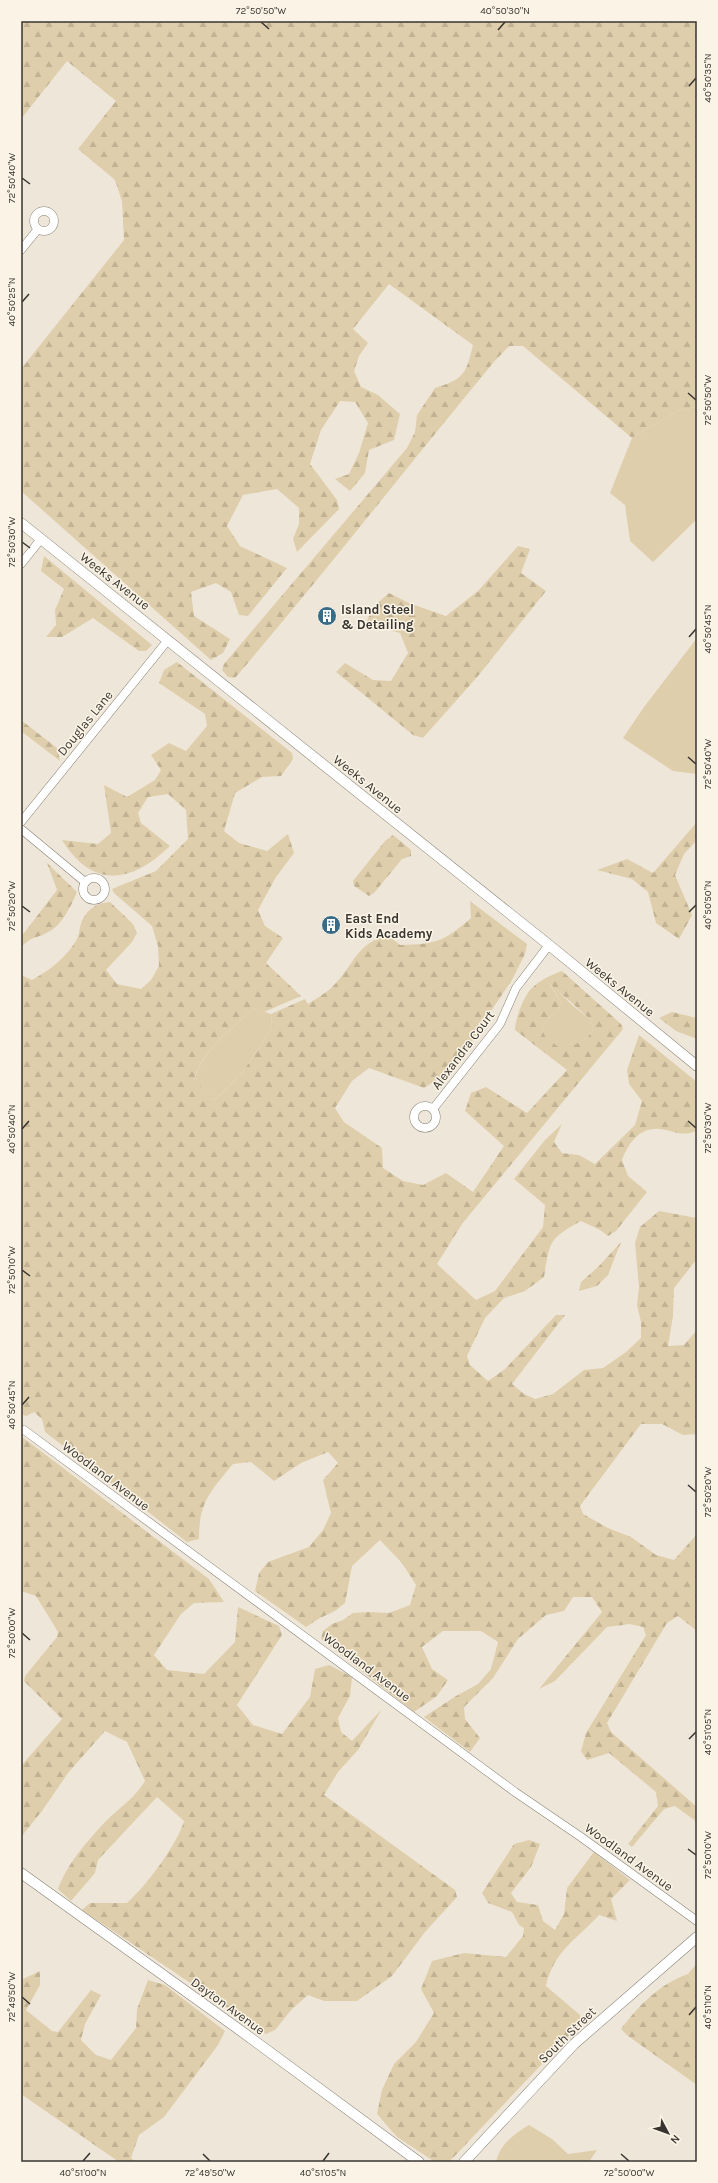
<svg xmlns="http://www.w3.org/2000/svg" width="718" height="2183" font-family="Karla,sans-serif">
  <defs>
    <pattern id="forest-firs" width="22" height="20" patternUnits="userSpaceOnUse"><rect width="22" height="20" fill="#dfceab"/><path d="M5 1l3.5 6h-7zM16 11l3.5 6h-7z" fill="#c0b293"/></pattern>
  </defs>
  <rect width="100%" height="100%" fill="#eee7d9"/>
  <!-- grass -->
  <g fill="#dfceab">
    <path d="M697,407V519L653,562L630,541L625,505L610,493L632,438L679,410Z"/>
    <path d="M697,638V774L673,771L623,738L644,707Z"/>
    <path d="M549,982L572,1005L591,1020L593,1030L587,1038L563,1052L545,1036L542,1029C545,1019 556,1013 562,1004Z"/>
    <path d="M254,1008L271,1014L272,1028L242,1073L215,1100L194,1081C201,1051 233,1028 254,1008Z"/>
    <path d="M697,1963V1983L688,1974Z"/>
    <path d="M529,2125L552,2139L568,2154L597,2150L589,2162H496C500,2144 514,2134 529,2125Z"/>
  </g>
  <!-- forest -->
  <g fill="url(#forest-firs)" fill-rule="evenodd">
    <path d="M21,21H697V407L679,410L632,438L523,346H509L493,363C406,468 323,575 235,678L228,677L222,670L224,664L407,448L415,432L417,415L435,388C464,379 466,374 473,345L389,284L353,329L368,343L359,356L354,371L361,387L378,395L400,414L394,440L369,450L365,473L350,491L335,479L349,474L359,453L368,423L355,402L340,401L321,430L310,464L337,500L339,509L297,552L293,539L299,524V508L277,489L243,495L227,526L240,546L287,568L248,616L239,615L231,592L216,583L191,592L194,616L230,639L223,653L211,660L21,491V369L124,240L122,201L115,180L78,149L116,101L67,61L21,119Z"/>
    <path d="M518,546L530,549L521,573L546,591L478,676L423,738L413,735L336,672L345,663L373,680L391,681L408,653L400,633L366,623L373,607L389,593L409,603L446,616L478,591Z"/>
    <path d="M44,556L152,645L146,651H139L93,618L62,637H46L56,625L55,610L64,589L41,571Z"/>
    <path d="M177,662L292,753L293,759L281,776L262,777L235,793L224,831L239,843L267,851L288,834L294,853L276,877L258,910L265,926L283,938L266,963L301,996L264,1012L254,1008C233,1028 201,1051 194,1080L215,1100L242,1073L272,1028L271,1014L305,999L308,1004C317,998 328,992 335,984C355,963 356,944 388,935L400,945C437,944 443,942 471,918L470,901L527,944L525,954L512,980L480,1027L459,1065L424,1088L369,1068L352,1081L335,1108L344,1122L382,1148L383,1168L403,1181L423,1185L446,1173L473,1192L504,1146L465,1111L471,1093L486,1087L527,1113L567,1070L515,1030C515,1019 524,995 532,988C540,980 551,975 562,971L621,1024L623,1029L462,1224L437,1264L476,1300L495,1291L543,1227L545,1205L514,1179L545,1140L562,1124L554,1142L562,1153L579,1155L595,1164L635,1125L642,1101L629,1084L627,1070L639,1035L697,1082L696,1131C682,1137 674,1131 660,1129C639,1127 628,1144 622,1160L628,1176L647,1192L616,1231L608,1236L600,1230L581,1221C548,1239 550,1242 544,1277L525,1291L504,1298L485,1318L467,1356L470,1365L488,1381L505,1369L556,1315H565L512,1384L524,1394L535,1399L553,1394L584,1370L603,1368L626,1352L641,1338V1322L637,1305L639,1287L635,1243L640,1227L659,1211L697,1218V1259L674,1288L673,1316L668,1346L684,1345L697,1330V1434L683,1435L662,1424H641L580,1506L583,1514L608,1528L631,1537L656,1555L674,1560L697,1534V1631L678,1616L667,1623L607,1723L611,1732L697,1807V1822L675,1806L664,1809L632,1847L628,1844L658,1806L656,1792L609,1753L587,1760L581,1751L586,1733L646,1635L643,1627L630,1624L607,1627L555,1681L539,1689L602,1612L592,1597H573L564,1611L546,1615L518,1639L493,1678L464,1707L465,1719L480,1738L470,1752L424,1717L456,1696L478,1684L491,1669L498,1642L481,1631H443L422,1647L432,1669L448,1680L437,1696L414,1712L321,1639L323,1631L332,1624L343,1620L353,1613L369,1612L389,1613L410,1605L416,1585L402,1563L380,1540L352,1566L345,1603L335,1611L320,1618L306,1627L255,1591L259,1573L268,1562L309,1547L323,1530L331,1513L323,1480L338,1463L328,1452L301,1463L274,1481L251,1462L233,1464C210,1492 199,1502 199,1539L187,1542L45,1432L42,1419L34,1412L26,1416L21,1414V975L32,980C50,970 67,957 77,939C79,936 79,931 80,927C84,911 95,903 110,902L133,924L137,933L132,942L106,970L117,984L141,989L151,980L159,966L158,946L152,926L114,893L112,889L156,871L188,839L186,810L168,794L148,797L138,813L141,823L170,846C132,883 93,890 62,840L98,844L111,833L104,785L127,797L155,780L161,770L151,755L169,743L186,751L207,726L205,714L159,683L164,670ZM549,983L591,1020L593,1030L587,1038L563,1051L545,1036L542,1029C545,1019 556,1013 562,1004Z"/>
    <path d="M21,720L57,748L60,761L21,731Z"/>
    <path d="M697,822V840L684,854L675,875L692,915L679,939L656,923L648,892L632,879L597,870L627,859L653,873Z"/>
    <path d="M393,835L411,850V856L402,859L374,893L369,896L354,886L353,881L385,841Z"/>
    <path d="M47,863L77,892C72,904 62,925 50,931C38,939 31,935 21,948V937L57,890Z"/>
    <path d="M672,1012L697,1018V1039L676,1031L659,1018Z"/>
    <path d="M621,1242L608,1275L597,1286L579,1291L581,1282L599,1266Z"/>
    <path d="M21,1436L209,1579L224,1602L194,1603L181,1614L154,1655L167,1670L204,1674L235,1642L238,1607L279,1626L282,1635L237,1705L253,1725L282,1734L310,1697L315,1669L329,1665L352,1677L350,1696L338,1718L341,1732L352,1741L382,1709L358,1750L338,1772L324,1795L455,1890L457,1897L425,1932L392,1976L357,2001H324L308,1995L292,2009L275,2030L266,2034L82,1910L90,1903H127C146,1886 177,1845 184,1821L157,1797L98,1860L95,1873L71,1901L58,1889C67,1864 88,1840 106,1821C119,1808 135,1798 145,1781L127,1742L105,1731L68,1773L42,1811L21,1837V1766L62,1719L24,1681L25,1676L57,1637L58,1632L36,1596L21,1591Z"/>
    <path d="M529,1840L540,1844L531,1867L511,1893L517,1902L538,1905L543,1921L555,1930L564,1914L567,1888L594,1852L630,1880L611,1899L617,1921L599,1915C577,1939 553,1952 546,1986L580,2015L581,2023L449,2162H435L397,2137L377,2114L382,2090L394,2064L416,2042L434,2013L421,1989L432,1961L464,1953L506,1957L523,1936L524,1928L519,1925L512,1912L488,1903L482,1893L514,1844Z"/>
    <path d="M40,1971V1985L26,2010L52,2031L58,2032L91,1990L101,1995L85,2024L81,2040L96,2055L111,2060L136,2028L137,2009L148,1980L165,1985L225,2031L218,2045L164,2117L139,2135L131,2158L136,2162H119L21,2094V1980Z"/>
    <path d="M688,1974L697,1983L695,2010L697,2085L628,2036L621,2029C638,2006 661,1983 688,1974Z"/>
  </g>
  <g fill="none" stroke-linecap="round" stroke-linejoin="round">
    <!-- minor casing -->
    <g stroke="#868073" stroke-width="9">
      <g id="minor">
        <circle cx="44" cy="221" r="10"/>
        <path d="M21,250L38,229"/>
        <path d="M21,564L41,539"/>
        <path d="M21,822L168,640"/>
        <path d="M21,829L85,882"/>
        <circle cx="94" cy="889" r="11"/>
        <circle cx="425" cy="1117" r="11"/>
        <path d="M433,1109L500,1024L516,988L549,945"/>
        <path d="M24,1430L515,1792L581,1837L697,1921"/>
      </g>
    </g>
    <!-- tertiary casing -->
    <g stroke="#868073" stroke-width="11">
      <g id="tertiary">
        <path d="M21,523L549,945L697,1066"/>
        <path d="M21,1873L237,2028L419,2162"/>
        <path d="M464,2162L574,2044L697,1937"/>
      </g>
    </g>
    <!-- minor -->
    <use href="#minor" stroke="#fff" stroke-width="8"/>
    <!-- tertiary -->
    <use href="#tertiary" stroke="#fff" stroke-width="10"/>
  </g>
  <!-- ticks -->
  <path fill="none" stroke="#383530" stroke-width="1.5" d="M261,22L269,29M498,30L505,22M689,86L696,78M22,178L30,184M22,302L29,294M688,393L696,400M22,542L30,548M689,637L696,629M688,757L696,764M22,906L30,912M689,912L696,905M688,1121L696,1128M22,1129L29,1121M22,1270L30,1276M22,1405L29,1397M688,1485L696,1492M22,1633L30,1640M689,1739L696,1732M688,1849L696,1855M22,1997L30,2004M689,2015L696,2007M203,2154L210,2161M621,2154L629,2161M83,2161L90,2153M323,2161L329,2153"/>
  <!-- icons -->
  <defs>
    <g id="building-disc" transform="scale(1)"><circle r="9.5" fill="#376b88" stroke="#fbf4e6"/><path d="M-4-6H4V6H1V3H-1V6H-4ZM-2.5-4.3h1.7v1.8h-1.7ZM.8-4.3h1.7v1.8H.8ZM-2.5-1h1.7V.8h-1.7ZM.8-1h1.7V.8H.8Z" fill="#fff"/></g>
  </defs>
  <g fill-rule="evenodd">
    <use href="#building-disc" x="327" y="616"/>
    <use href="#building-disc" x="331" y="925"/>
  </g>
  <g text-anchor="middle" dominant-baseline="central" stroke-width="3" stroke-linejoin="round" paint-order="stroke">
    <!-- street labels -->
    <g font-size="13" fill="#383530" stroke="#fbf4e6">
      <text transform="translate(115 581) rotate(38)">Weeks Avenue</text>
      <text transform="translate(85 723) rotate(-51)">Douglas Lane</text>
      <text transform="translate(368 784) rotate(39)">Weeks Avenue</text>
      <text transform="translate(620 987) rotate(39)">Weeks Avenue</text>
      <text transform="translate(463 1050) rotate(-53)">Alexandra Court</text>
      <text transform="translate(106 1476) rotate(37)">Woodland Avenue</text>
      <text transform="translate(367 1667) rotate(37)">Woodland Avenue</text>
      <text transform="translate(629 1857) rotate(36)">Woodland Avenue</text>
      <text transform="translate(228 2006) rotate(36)">Dayton Avenue</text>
      <text transform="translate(567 2035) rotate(-44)">South Street</text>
    </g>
    <!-- poi labels -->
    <g font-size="13" font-weight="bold" fill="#383530" stroke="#fbf4e6" text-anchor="start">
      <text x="341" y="609">Island Steel<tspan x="341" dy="15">&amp; Detailing</tspan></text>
      <text x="345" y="918">East End<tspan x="345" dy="15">Kids Academy</tspan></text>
    </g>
  </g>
  <!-- border -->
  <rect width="718" height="2183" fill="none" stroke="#fbf4e6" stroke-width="44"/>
  <!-- north arrow -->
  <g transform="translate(668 2133) rotate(131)" stroke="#fbf4e6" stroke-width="3" paint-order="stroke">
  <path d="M0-3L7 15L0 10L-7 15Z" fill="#383530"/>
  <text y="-6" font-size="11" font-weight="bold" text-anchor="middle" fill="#383530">N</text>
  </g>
  <rect x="22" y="22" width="674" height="2139" fill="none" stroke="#383530" stroke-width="1.5"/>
  <g font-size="10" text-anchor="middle" fill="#383530">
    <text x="261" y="14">72°50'50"W</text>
    <text x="505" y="14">40°50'30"N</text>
    <text transform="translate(707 78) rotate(-90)" y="4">40°50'35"N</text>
    <text transform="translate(11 178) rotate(-90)" y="4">72°50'40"W</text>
    <text transform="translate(11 302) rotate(-90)" y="4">40°50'25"N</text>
    <text transform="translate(707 400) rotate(-90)" y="4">72°50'50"W</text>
    <text transform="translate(11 542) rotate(-90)" y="4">72°50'30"W</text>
    <text transform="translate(707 629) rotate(-90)" y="4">40°50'45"N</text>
    <text transform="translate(707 764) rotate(-90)" y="4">72°50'40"W</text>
    <text transform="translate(707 905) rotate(-90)" y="4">40°50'50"N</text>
    <text transform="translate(11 906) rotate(-90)" y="4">72°50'20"W</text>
    <text transform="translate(707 1128) rotate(-90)" y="4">72°50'30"W</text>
    <text transform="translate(11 1129) rotate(-90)" y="4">40°50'40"N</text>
    <text transform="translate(11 1270) rotate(-90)" y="4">72°50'10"W</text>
    <text transform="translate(11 1405) rotate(-90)" y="4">40°50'45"N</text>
    <text transform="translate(707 1492) rotate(-90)" y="4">72°50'20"W</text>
    <text transform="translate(11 1633) rotate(-90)" y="4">72°50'00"W</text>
    <text transform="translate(707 1732) rotate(-90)" y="4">40°51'05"N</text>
    <text transform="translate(707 1855) rotate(-90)" y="4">72°50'10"W</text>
    <text transform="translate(11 1997) rotate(-90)" y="4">72°49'50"W</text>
    <text transform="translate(707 2007) rotate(-90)" y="4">40°51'10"N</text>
    <text x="83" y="2176">40°51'00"N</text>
    <text x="210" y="2176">72°49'50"W</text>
    <text x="323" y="2176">40°51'05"N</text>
    <text x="629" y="2176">72°50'00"W</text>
  </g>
</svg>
